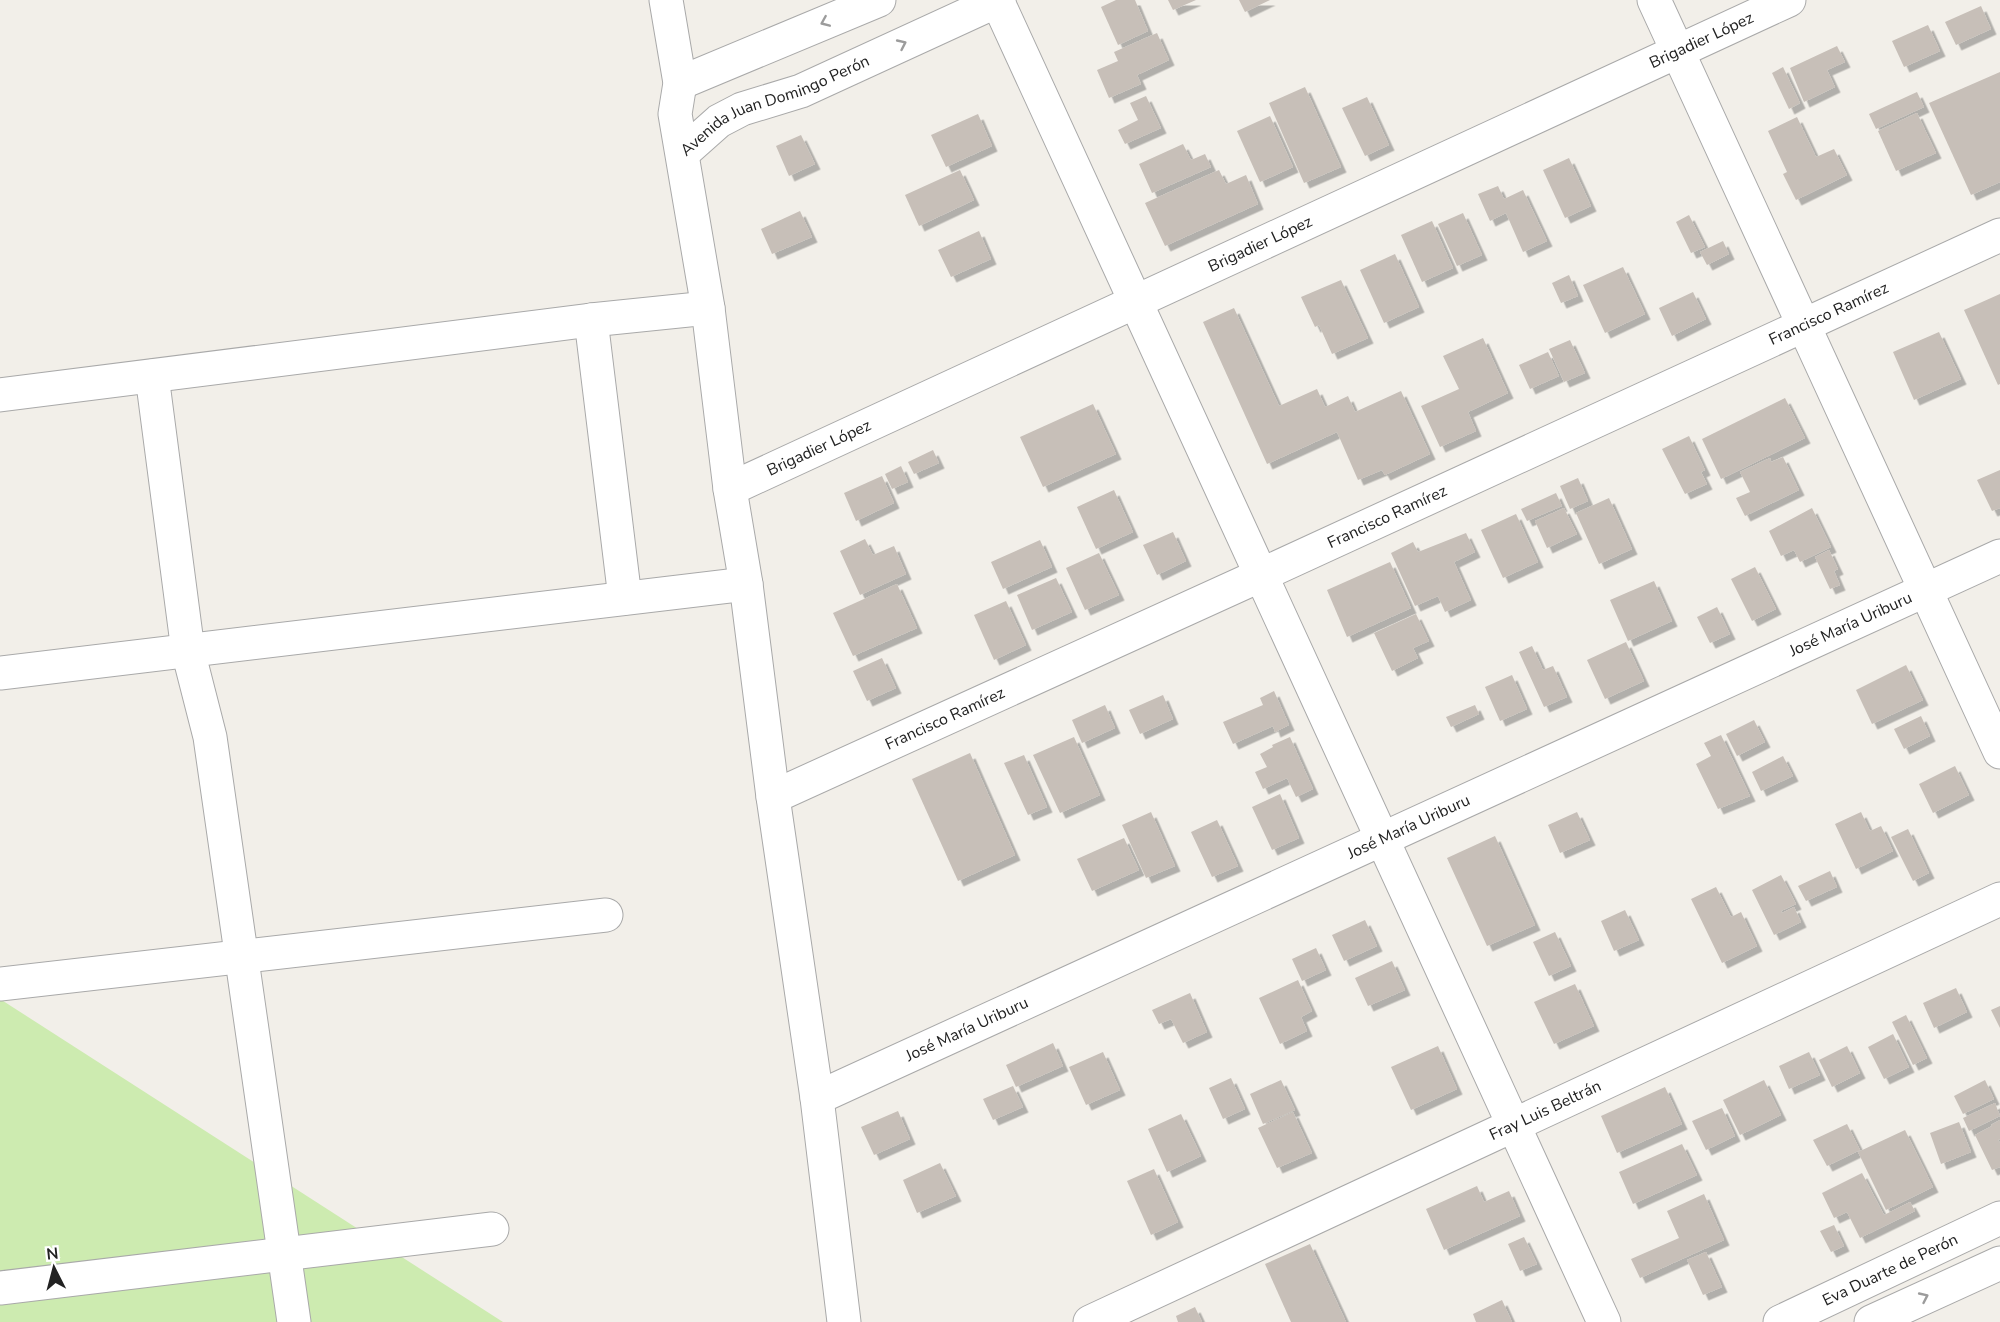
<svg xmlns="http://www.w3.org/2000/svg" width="2000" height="1322" font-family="'Nunito Sans',sans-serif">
  <defs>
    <filter id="shadow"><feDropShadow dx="5.5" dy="5.5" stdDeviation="0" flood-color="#0004"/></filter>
  </defs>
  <rect width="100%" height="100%" fill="#f2efe9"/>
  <!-- grass -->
  <path fill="#cdebb0" d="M0,999L503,1322H0Z"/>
  <!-- building -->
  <g fill="#c7bfb8" filter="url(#shadow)">
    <path d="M1116,0H1135L1148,31L1118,45L1101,7Z"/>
    <path d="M1168,0H1196L1173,10Z"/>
    <path d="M1239,0H1270L1245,12Z"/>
    <path d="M1981,6L1991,29L1956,45L1945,22Z"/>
    <path d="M1928,25L1940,51L1904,67L1892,41Z"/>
    <path d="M1157,33L1169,60L1137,75L1141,84L1109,98L1097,70L1118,61L1114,52Z"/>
    <path d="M1837,46L1845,62L1827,70L1835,87L1804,102L1790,68Z"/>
    <path d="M1783,67L1800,103L1789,109L1772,73Z"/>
    <path d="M2000,72V182L1971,195L1929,103Z"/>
    <path d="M1305,87L1341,167L1304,183L1269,103Z"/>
    <path d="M1917,92L1924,107L1876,129L1869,114Z"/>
    <path d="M1146,96L1161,128L1125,144L1118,130L1138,120L1130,103Z"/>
    <path d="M1367,97L1389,145L1365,156L1342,108Z"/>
    <path d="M1917,113L1936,153L1896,171L1878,131Z"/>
    <path d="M978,114L992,146L946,167L931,135Z"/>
    <path d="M1270,116L1293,167L1260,182L1237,131Z"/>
    <path d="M1797,117L1816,157L1834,149L1847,175L1796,200L1783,174L1787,172L1768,131Z"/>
    <path d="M801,135L815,164L789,176L776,146Z"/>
    <path d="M1183,144L1191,160L1205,154L1211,167L1152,193L1139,164Z"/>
    <path d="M1569,158L1591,206L1565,218L1543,170Z"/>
    <path d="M960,170L974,200L919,226L905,195Z"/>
    <path d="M1219,170L1226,184L1246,175L1258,204L1165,246L1145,203Z"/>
    <path d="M1498,186L1504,199L1523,190L1547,241L1523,252L1506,213L1490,221L1478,194Z"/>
    <path d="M800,211L812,237L772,254L761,229Z"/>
    <path d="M1463,213L1482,255L1457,266L1438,224Z"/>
    <path d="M1689,215L1705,247L1691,253L1676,222Z"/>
    <path d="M1432,221L1453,268L1422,282L1401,235Z"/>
    <path d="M979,231L991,259L951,277L938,250Z"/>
    <path d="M1723,241L1729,254L1707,265L1700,252Z"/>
    <path d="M1395,254L1419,307L1384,323L1360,270Z"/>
    <path d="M1623,267L1645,314L1605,333L1583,285Z"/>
    <path d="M1569,275L1578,296L1561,303L1552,283Z"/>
    <path d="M1341,280L1368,338L1332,354L1319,325L1315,327L1301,297Z"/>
    <path d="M1693,292L1706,319L1672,336L1659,308Z"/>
    <path d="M2000,294V384L1998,385L1964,310Z"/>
    <path d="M1234,308L1279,406L1317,389L1325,407L1348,396L1355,412L1401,391L1430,454L1385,475L1382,470L1358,480L1337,432L1267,464L1203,322Z"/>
    <path d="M1939,332L1961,379L1914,400L1893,352Z"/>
    <path d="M1483,338L1508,393L1468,412L1476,431L1440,447L1421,406L1459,389L1443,356Z"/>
    <path d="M1570,340L1585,373L1564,382L1549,349Z"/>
    <path d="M1548,352L1559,376L1530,389L1519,365Z"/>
    <path d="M1785,398L1805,438L1721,479L1702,439Z"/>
    <path d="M1093,404L1116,454L1043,487L1020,437Z"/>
    <path d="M1689,436L1705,470L1701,472L1707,484L1685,494L1662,449Z"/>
    <path d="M933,450L939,463L914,474L908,462Z"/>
    <path d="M1783,457L1799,490L1745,516L1736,498L1750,492L1740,472L1770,458L1771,462Z"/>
    <path d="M901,466L908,482L892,489L885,474Z"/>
    <path d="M2000,470V508L1992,511L1977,480Z"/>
    <path d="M882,476L894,503L856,521L844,493Z"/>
    <path d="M1578,478L1588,501L1570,509L1560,486Z"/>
    <path d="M1114,490L1133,532L1096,549L1077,507Z"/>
    <path d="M1556,493L1562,506L1527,521L1521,509Z"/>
    <path d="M1609,498L1632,549L1599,564L1576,513Z"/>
    <path d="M1564,508L1577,534L1547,548L1535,521Z"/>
    <path d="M1812,508L1831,547L1800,562L1794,550L1781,556L1769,531Z"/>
    <path d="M1516,514L1538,562L1503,578L1481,530Z"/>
    <path d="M1173,532L1186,561L1157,575L1143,545Z"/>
    <path d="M1466,533L1475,552L1454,562L1471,600L1445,612L1438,596L1415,606L1391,553L1413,542L1418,552Z"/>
    <path d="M865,539L873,555L894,546L906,574L860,595L840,551Z"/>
    <path d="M1040,540L1052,567L1003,589L991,562Z"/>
    <path d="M1829,550L1838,569L1834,571L1840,585L1830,589L1815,557Z"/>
    <path d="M1099,553L1119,595L1085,610L1066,568Z"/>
    <path d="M1390,562L1411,608L1347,637L1327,590Z"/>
    <path d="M1755,567L1776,609L1752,621L1731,579Z"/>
    <path d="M1056,578L1072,612L1032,630L1017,595Z"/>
    <path d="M1654,581L1672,621L1628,641L1610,600Z"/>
    <path d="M897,584L917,628L853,656L833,613Z"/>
    <path d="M1006,601L1026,645L994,660L974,615Z"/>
    <path d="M1717,607L1730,634L1710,643L1697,617Z"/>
    <path d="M1416,614L1429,641L1413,648L1418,658L1392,671L1374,633Z"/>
    <path d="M1626,642L1644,681L1605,699L1587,660Z"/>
    <path d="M1532,646L1543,670L1553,666L1567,697L1544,707L1519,652Z"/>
    <path d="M882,658L896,688L867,701L853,671Z"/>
    <path d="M1906,665L1923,700L1872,724L1856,690Z"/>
    <path d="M1512,675L1527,709L1500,721L1485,687Z"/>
    <path d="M1274,691L1289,725L1275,732L1273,726L1233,744L1223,722L1263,705L1260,698Z"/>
    <path d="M1163,695L1173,719L1140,734L1129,710Z"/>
    <path d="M1105,705L1115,728L1082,743L1072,720Z"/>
    <path d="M1475,705L1479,714L1451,727L1446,717Z"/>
    <path d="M1921,716L1930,736L1904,749L1894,729Z"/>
    <path d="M1754,720L1765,742L1737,756L1726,734Z"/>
    <path d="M1721,735L1750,796L1718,809L1696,764L1711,756L1704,743Z"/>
    <path d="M1074,737L1100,795L1060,813L1033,755Z"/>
    <path d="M1290,737L1313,789L1296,797L1287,778L1263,789L1255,772L1267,767L1260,754L1273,747L1272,745Z"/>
    <path d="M970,753L1015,855L958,881L912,779Z"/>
    <path d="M1024,755L1047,807L1028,815L1004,763Z"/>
    <path d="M1783,756L1793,776L1761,791L1752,772Z"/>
    <path d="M1955,766L1969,795L1933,813L1919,784Z"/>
    <path d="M1280,794L1299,838L1272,850L1252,807Z"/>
    <path d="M1151,812L1175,866L1146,878L1122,825Z"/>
    <path d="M1577,812L1590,840L1560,853L1548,825Z"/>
    <path d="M1861,812L1870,831L1881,826L1893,851L1856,869L1835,824Z"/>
    <path d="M1217,820L1238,866L1212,877L1191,832Z"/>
    <path d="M1908,829L1929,873L1913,881L1891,837Z"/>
    <path d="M1495,836L1535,925L1487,946L1447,858Z"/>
    <path d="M1124,838L1139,870L1092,891L1077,859Z"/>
    <path d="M1830,871L1837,887L1806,901L1798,886Z"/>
    <path d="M1781,875L1796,904L1781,911L1782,913L1794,907L1801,922L1774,935L1752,890Z"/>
    <path d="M1716,887L1731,917L1741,912L1757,946L1722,963L1691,899Z"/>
    <path d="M1625,910L1639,940L1614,951L1601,921Z"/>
    <path d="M1365,920L1377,946L1344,961L1332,935Z"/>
    <path d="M1555,932L1571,966L1549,976L1533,942Z"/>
    <path d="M1316,948L1326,970L1302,981L1292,959Z"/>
    <path d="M1392,961L1405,990L1368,1006L1355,978Z"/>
    <path d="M1298,980L1312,1011L1301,1017L1307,1031L1280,1044L1259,998Z"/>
    <path d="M1575,984L1594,1026L1554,1044L1534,1002Z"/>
    <path d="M1956,988L1967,1012L1934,1028L1923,1003Z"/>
    <path d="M1190,993L1207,1032L1183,1043L1171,1019L1159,1024L1152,1010Z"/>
    <path d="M2000,1006V1028L1991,1010Z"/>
    <path d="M1906,1015L1927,1058L1913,1065L1892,1022Z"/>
    <path d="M1893,1034L1909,1067L1884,1079L1868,1047Z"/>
    <path d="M1053,1043L1063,1066L1016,1087L1006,1065Z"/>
    <path d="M1438,1046L1457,1089L1411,1110L1391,1067Z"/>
    <path d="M1847,1046L1860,1073L1832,1087L1819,1060Z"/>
    <path d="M1103,1052L1120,1090L1086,1105L1069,1067Z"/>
    <path d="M1809,1052L1820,1075L1789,1089L1779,1066Z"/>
    <path d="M1231,1078L1245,1109L1223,1119L1209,1088Z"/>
    <path d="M1281,1080L1295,1110L1263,1124L1250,1094Z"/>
    <path d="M1764,1080L1781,1115L1740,1135L1723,1100Z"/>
    <path d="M1985,1080L1994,1099L1963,1114L1954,1096Z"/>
    <path d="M1013,1086L1023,1107L993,1120L983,1099Z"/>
    <path d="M1665,1087L1682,1124L1617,1153L1601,1116Z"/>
    <path d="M1995,1103L2000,1116L1969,1131L1963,1118Z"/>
    <path d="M1722,1108L1735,1136L1706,1150L1692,1121Z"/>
    <path d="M898,1111L910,1139L874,1155L861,1127Z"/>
    <path d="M1293,1112L1312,1153L1277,1168L1258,1128Z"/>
    <path d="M1181,1114L1201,1156L1167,1172L1148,1129Z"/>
    <path d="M2000,1120V1139L1998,1140L2000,1143V1167L1992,1170L1975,1135L1992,1126L1991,1125Z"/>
    <path d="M1959,1122L1971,1152L1941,1164L1930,1133Z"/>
    <path d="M1847,1124L1860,1150L1827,1166L1813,1140Z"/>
    <path d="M1905,1130L1933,1187L1886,1210L1858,1152Z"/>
    <path d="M1682,1144L1697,1175L1633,1204L1619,1172Z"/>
    <path d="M940,1163L956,1196L917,1213L903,1180Z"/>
    <path d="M1154,1169L1178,1222L1151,1235L1127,1181Z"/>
    <path d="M1862,1173L1884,1215L1910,1202L1915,1211L1860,1238L1847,1212L1834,1218L1822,1193Z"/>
    <path d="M1477,1186L1484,1202L1509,1191L1520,1216L1444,1250L1426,1209Z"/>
    <path d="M1704,1194L1724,1240L1640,1278L1631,1259L1679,1238L1667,1211Z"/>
    <path d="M1834,1225L1844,1246L1831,1252L1820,1231Z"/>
    <path d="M1524,1237L1537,1264L1520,1271L1508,1244Z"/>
    <path d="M1310,1244L1346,1322H1291L1265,1264Z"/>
    <path d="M1706,1252L1722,1287L1703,1295L1687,1260Z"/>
    <path d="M1502,1300L1512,1322H1476L1473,1314Z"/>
    <path d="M1195,1307L1202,1322H1178L1176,1316Z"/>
  </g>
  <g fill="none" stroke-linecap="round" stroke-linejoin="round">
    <!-- minor casing -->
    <g stroke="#a9a9a9" stroke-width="35">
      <g id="minor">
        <path d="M666,0L680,83L675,114L708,308L730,489L746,584L773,797L817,1098L844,1322"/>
        <path d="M997,0L1604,1322"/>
        <path d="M1654,0L2000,752"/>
        <path d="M680,83L879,0"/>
        <path id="s1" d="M683,153L719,121L742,109L801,91L999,0"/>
        <path d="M591,320L625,598"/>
        <path d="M152,376L188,651L210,737L294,1322"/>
        <path d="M0,395L591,320L708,308"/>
        <path id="s2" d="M730,489L1789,0"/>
        <path d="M0,673L746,584"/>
        <path id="s3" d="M773,797L1261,575L2000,235"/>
        <path d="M0,984L606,915"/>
        <path id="s4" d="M817,1098L2000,556"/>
        <path d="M0,1288L492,1229"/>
        <path id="s5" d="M1090,1322L2000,899"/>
        <path id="s6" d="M1780,1322L2000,1218"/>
        <path d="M1871,1322L2000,1263"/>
      </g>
    </g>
    <!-- minor -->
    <use href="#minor" stroke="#fff" stroke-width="33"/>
  </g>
  <!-- one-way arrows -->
  <defs><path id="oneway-chevron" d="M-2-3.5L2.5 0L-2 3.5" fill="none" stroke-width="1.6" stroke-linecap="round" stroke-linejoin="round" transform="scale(1.5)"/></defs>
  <g stroke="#9c9c9c">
    <use href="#oneway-chevron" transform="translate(825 22) rotate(157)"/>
    <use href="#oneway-chevron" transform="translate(902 44) rotate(-25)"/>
    <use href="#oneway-chevron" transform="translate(1924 1297) rotate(-25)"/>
  </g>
  <g text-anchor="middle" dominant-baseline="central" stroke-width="6" stroke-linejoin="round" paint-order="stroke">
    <!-- street labels -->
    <g font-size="16" fill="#222" stroke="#fff">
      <text stroke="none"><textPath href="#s2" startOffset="1070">Brigadier López</textPath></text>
      <text stroke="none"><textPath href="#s1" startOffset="105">Avenida Juan Domingo Perón</textPath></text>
      <text stroke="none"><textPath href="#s2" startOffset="584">Brigadier López</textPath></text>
      <text stroke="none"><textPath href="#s3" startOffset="1161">Francisco Ramírez</textPath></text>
      <text stroke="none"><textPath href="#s2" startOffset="98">Brigadier López</textPath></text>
      <text stroke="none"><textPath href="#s3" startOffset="675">Francisco Ramírez</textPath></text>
      <text stroke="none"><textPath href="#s4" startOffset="1137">José María Uriburu</textPath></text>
      <text stroke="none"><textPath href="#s3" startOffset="189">Francisco Ramírez</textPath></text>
      <text stroke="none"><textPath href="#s4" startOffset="651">José María Uriburu</textPath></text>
      <text stroke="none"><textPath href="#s4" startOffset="165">José María Uriburu</textPath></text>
      <text stroke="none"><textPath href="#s5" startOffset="502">Fray Luis Beltrán</textPath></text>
      <text stroke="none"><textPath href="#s6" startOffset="122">Eva Duarte de Perón</textPath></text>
    </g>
  </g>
  <!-- north arrow -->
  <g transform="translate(54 1268) rotate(354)" stroke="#ffffff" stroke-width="4.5" paint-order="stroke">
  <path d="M0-4.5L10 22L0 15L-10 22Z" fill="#222222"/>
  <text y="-9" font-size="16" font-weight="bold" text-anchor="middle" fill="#222222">N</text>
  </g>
</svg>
